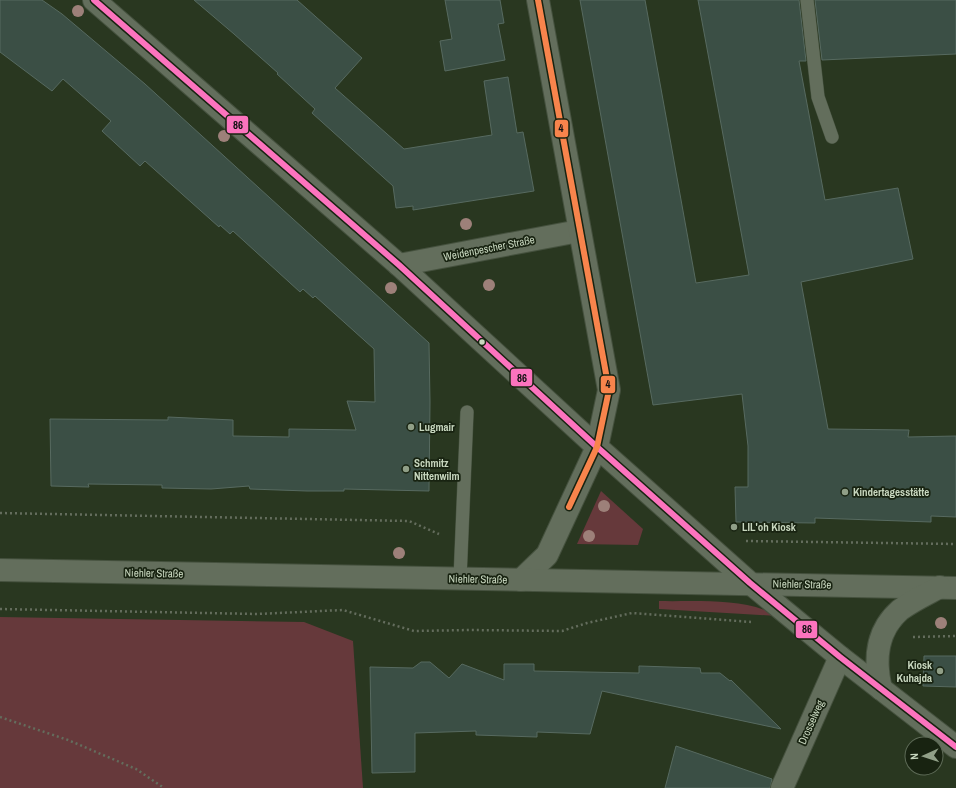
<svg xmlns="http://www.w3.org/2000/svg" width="956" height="788" font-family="'Archivo Narrow',sans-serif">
  <rect width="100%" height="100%" fill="#293720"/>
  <!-- green -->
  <g fill="#66393b">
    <path d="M601,491L643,529L638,545L577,544Z"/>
    <path d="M659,601C694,602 746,597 777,616L659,609Z"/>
    <path d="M0,617L304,622L353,641L363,788H0Z"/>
  </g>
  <!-- building -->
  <g fill="#3b4f45" stroke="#576a60">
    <path d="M0,0H42L62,14L145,84L429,343L430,402L429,491L344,489V491H307L250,489L249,486L211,489L162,488V485L88,484L89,487L51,486L50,419L168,420V417L233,420V436L289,437V429L356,430L347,401L375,402L374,349L315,296L313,298L303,289L300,292L233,231L230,234L220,225L219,227L145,161L140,166L102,131L111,121L63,79L52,91L0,52Z"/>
    <path d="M194,0H297L362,58L335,88L404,149L492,135L484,81L508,77L517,133L523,132L534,191L413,210V206L396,208L393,186L312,113L315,109L277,74L278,73L234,34Z"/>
    <path d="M445,0H500L504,23L498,24L505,60L445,71L440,41L452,39Z"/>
    <path d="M580,0H645L696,283L749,275L698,0H799L806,61H799L825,200L898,188L913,259L801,282L828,429L909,430L908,437L956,436V517L931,516V522L815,518V523L736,522L735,487H748V446L742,394L653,405Z"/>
    <path d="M815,0H956V54L822,60Z"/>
    <path d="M924,656H956V687L923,686Z"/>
    <path d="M421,662H430L449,678L462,664L504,680V664H534V671L639,673V666L700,668L701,673H720L730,681L731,680L781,729L602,691L590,734L537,732V737L476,735V731L415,733V772L372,773L370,667L413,668Z"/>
    <path d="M676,746L772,779L770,788H665Z"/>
  </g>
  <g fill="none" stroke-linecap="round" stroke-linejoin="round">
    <!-- service casing -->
    <g stroke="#45513e" stroke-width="14">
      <g id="service">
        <path d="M807,0L818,97L832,137"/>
        <path d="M460,579L467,412"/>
      </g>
    </g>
    <!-- minor casing -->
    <g stroke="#45513e" stroke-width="24">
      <g id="minor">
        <path d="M94,0L399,265L597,447L750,583L840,657L956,747"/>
        <path d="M399,265L579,231"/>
        <path d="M521,580L547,555L597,447L609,390L538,0"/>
        <path d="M782,788L840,657"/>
      </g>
    </g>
    <!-- tertiary casing -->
    <g stroke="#45513e" stroke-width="24">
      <g id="tertiary">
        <path d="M0,570L956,588"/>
        <path d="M881,689C874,660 876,631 900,610C912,601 927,594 940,587"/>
      </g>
    </g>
    <!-- path -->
    <g stroke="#646d5d" stroke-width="2.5" stroke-dasharray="2 3" stroke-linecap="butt">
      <path d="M0,513L409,521L439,534"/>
      <path d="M746,541L956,544"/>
      <path d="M0,609L257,614L343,610L414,631L470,630L562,631L587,623L632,613L751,622"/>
      <path d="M913,637L956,636"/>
      <path d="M0,717L68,740L136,769L164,788"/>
    </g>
    <!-- service -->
    <use href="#service" stroke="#636e5c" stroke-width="13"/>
    <!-- minor -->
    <use href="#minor" stroke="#636e5c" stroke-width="22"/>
    <!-- tertiary -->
    <use href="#tertiary" stroke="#636e5c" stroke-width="22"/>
    <!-- bus-1 casing -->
    <g stroke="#182311" stroke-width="9">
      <path id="bus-1" d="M94,0L399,265L597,447L750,583L840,657L956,747"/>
    </g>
    <!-- bus-2 casing -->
    <g stroke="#182311" stroke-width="9">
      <path id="bus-2" d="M538,0L609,390L597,447L569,507"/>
    </g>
    <!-- bus-1 -->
    <use href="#bus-1" stroke="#fc73be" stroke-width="6"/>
    <!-- bus-2 -->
    <use href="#bus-2" stroke="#f8844c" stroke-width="6"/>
  </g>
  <!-- trees -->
  <g fill="#9d8079">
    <circle cx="78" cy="11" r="6"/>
    <circle cx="224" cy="136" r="6"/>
    <circle cx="466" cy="224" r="6"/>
    <circle cx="489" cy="285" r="6"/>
    <circle cx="391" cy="288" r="6"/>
    <circle cx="604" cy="506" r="6"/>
    <circle cx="589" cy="536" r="6"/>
    <circle cx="399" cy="553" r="6"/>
    <circle cx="941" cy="623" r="6"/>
  </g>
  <!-- markers -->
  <circle fill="#c8d7bf" stroke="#182311" stroke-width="1.5" cx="482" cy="342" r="3.5"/>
  <g fill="#909f87" stroke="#182311" stroke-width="1.5">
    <circle cx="411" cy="427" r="4"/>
    <circle cx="406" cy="469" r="4"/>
    <circle cx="845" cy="492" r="4"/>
    <circle cx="734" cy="527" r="4"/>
    <circle cx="940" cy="671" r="4"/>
  </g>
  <g text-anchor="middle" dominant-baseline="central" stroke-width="3.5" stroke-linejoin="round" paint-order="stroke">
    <!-- street labels -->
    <g font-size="11" fill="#c8d7bf" stroke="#182311">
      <text transform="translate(489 248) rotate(-11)">Weidenpescher Straße</text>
      <text transform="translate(154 573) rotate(1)">Niehler Straße</text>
      <text transform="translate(478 579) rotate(1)">Niehler Straße</text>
      <text transform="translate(802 584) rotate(1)">Niehler Straße</text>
      <text transform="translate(811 722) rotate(-66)">Drosselweg</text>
    </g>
    <!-- poi labels -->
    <g font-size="11" font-weight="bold" fill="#c8d7bf" stroke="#182311" text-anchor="start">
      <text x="419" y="427">Lugmair</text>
      <text x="414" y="463">Schmitz<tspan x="414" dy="13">Nittenwilm</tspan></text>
      <text x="853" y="492">Kindertagesstätte</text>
      <text x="742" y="527">LIL'oh Kiosk</text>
      <text x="932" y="665" text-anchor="end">Kiosk<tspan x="932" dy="13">Kuhajda</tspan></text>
    </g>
  </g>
  <g stroke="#182311" stroke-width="1.5">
    <rect x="226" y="115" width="23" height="19" rx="4" fill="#fc73be"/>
    <rect x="554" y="119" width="15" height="19" rx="4" fill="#f8844c"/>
    <rect x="510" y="368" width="23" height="19" rx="4" fill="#fc73be"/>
    <rect x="600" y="375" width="16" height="19" rx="4" fill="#f8844c"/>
    <rect x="795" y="620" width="23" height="19" rx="4" fill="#fc73be"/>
  </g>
  <g font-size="11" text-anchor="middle" font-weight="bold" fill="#111">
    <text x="238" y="129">86</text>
    <text x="561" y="132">4</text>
    <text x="522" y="382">86</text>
    <text x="608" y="388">4</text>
    <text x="807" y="633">86</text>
  </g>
  <!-- north arrow -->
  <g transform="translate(924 756) rotate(267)"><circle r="19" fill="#182311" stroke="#5e6b57"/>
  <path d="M0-3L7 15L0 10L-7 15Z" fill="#909f87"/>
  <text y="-6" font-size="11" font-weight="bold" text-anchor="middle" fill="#c8d7bf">N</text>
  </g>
</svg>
